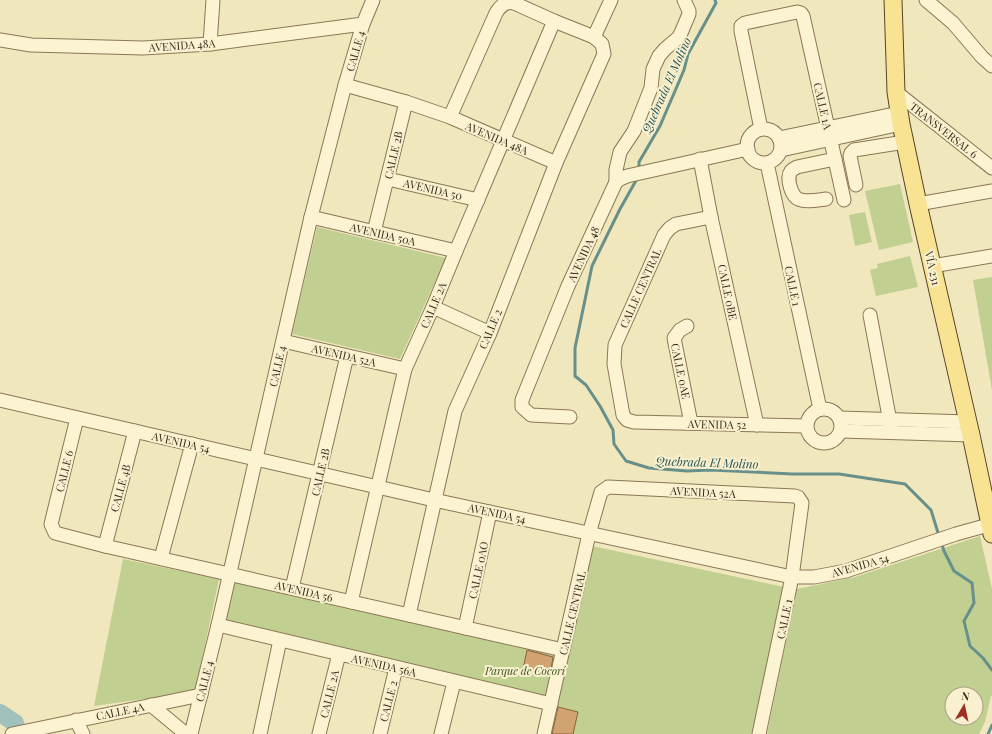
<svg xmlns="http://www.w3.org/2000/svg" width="992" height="734" font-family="'Playfair Display',serif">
  <rect width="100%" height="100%" fill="#f1e7bd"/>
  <!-- green -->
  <g fill="#c1cf91" fill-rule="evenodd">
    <path d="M900,184L913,242L879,250L865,191Z"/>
    <path d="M865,212L872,242L855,246L849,215Z"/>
    <path d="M317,227L446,258L400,359L292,334Z"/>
    <path d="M910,256L918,287L876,296L870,270L878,268L877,264Z"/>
    <path d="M992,277V390L973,280Z"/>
    <path d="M980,536L992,589V696H991L985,722L979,734H767L797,589L855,577ZM952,694H976V718H952Z"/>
    <path d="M592,546L784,587L752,734H568L550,730Z"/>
    <path d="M123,559L219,579L195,692L94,706Z"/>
    <path d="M235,579L560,653L548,700L224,625Z"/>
  </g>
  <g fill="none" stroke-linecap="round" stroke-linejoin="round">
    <!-- stream -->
    <g stroke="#68908a" stroke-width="3">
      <path d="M639,170V162L660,126L684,70L688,54L716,3L715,0"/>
      <path d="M638,177L620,209L592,266L575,348V376L586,385L600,406L613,430L614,444L626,461L649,468L687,471L711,470L792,474H839L905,484L931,510L939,536"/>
      <path d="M941,542L944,551L954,571L972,583L974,603L964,621L970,646L983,658L992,670"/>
      <path d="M988,734L992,725"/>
    </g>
    <!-- river -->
    <path stroke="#a1c2bc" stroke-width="18" d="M0,713L15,723L18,734"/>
  </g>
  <!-- building -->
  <g fill="#d1a371" stroke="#8b623a">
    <path d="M527,650L553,657L551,669L539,666L538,672L523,669Z"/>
    <path d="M558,707L578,712L573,734H552Z"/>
  </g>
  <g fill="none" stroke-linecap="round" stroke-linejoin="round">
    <!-- minor casing -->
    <g stroke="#8a7755" stroke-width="15">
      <g id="minor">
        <path d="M926,0L953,23L982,57L992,66"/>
        <path d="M594,37L611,0"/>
        <path d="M0,40L31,45L143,48L210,44L363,24"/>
        <path d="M210,44L213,0"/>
        <path d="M345,85L406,102L450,117L556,163"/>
        <path d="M896,92L992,168"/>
        <path d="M761,129L741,31V26L745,23L797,12L801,13L803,16L844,200"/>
        <circle cx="764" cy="146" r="17"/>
        <path d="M779,138L899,113"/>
        <path d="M781,150L901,124"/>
        <path d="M700,159L711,217L757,425"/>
        <path d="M767,163L820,409"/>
        <path d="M388,179L478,200"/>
        <path d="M616,182V170L620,152L634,131L651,88L653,69L659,56L665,49L678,38L681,33L689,14V11L684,0"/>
        <path d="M856,185L850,156L851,153L854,150L905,142"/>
        <path d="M826,199C818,200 809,202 801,200C791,198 786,178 791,171C793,169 795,168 797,167L835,159"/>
        <path d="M918,204L992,191"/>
        <path d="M311,217L456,251"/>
        <path d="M711,217L676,224L670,228L664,235L615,345L614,364L623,415L627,420L634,422L806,426"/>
        <path d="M374,232L406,102"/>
        <path d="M932,266L992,256"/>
        <path d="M433,307L490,333"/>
        <path d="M870,315L891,427"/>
        <path d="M687,326L680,330L674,338L691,423"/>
        <path d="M283,341L405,369"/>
        <path d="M0,400L434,500L792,577H814L846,571L956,534L992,524"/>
        <circle cx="824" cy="426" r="17"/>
        <path d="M570,417L531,415L522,407V400L568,286L616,182L620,179L627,176L748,149"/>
        <path d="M77,418L51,524L55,533L105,546L563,650"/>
        <path d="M840,418L968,422"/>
        <path d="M841,431L971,435"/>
        <path d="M105,546L135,431"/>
        <path d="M161,558L192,444"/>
        <path d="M292,588L347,356"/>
        <path d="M351,602L405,369L433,307L456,251L554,21"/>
        <path d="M409,615L455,411L490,333L556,163L604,54L602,44L594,37L554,21L514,3C506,1 500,6 496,13L450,117"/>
        <path d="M218,625L551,704"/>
        <path d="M465,628L490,512"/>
        <path d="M151,705L186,734"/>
        <path d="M76,720L83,734"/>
        <path d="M12,734L201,695"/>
        <path d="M191,734L218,625L311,217L345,85L363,24L373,0"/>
        <path d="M260,734L280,640"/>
        <path d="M319,734L339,654"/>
        <path d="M380,734L396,668"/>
        <path d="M441,734L454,682"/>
        <path d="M544,734L589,534L601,492L608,487L795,496L798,497L802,503L792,577L759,734"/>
      </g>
    </g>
    <!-- major casing -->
    <g stroke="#57442a" stroke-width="19">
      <path id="major" d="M893,0L896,92L901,124L918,204L971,435L992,534"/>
    </g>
    <!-- minor -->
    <use href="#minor" stroke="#fbf3d1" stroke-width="13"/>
    <!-- major -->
    <use href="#major" stroke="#f7e392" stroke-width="17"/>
  </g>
  <g text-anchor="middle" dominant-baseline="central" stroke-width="4" stroke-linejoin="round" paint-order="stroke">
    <!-- street labels -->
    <g font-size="11" fill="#382c1b" stroke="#f8f0ce">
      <text transform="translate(182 45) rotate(-4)">AVENIDA 48A</text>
      <text transform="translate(355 51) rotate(-74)">CALLE 4</text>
      <text transform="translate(823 106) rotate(77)">CALLE 1A</text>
      <text transform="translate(944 130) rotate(38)">TRANSVERSAL 6</text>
      <text transform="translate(497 138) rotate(23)">AVENIDA 48A</text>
      <text transform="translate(393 155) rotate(-77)">CALLE 2B</text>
      <text transform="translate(433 189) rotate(13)">AVENIDA 50</text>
      <text transform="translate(383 234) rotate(13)">AVENIDA 50A</text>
      <text transform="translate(583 254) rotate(-65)">AVENIDA 48</text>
      <text transform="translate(933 268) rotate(77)">VÍA 231</text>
      <text transform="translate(793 286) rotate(78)">CALLE 1</text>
      <text transform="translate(640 288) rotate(-66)">CALLE CENTRAL</text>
      <text transform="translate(728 292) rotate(78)">CALLE 0BE</text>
      <text transform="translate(433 305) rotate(-67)">CALLE 2A</text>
      <text transform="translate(490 329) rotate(-67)">CALLE 2</text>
      <text transform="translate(344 355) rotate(13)">AVENIDA 52A</text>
      <text transform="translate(277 366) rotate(-77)">CALLE 4</text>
      <text transform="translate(681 371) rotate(78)">CALLE 0AE</text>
      <text transform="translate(717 424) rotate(1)">AVENIDA 52</text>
      <text transform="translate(181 442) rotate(13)">AVENIDA 54</text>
      <text transform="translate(64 471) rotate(-76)">CALLE 6</text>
      <text transform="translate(320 472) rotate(-77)">CALLE 2B</text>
      <text transform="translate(120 488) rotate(-75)">CALLE 4B</text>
      <text transform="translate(703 492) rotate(3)">AVENIDA 52A</text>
      <text transform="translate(497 513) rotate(12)">AVENIDA 54</text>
      <text transform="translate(860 565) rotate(-16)">AVENIDA 54</text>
      <text transform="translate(478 570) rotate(-78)">CALLE 0AO</text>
      <text transform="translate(304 591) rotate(13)">AVENIDA 56</text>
      <text transform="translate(572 613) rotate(-77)">CALLE CENTRAL</text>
      <text transform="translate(784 619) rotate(-78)">CALLE 1</text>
      <text transform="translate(384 665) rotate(13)">AVENIDA 56A</text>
      <text transform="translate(204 681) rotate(-76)">CALLE 4</text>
      <text transform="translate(329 694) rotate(-76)">CALLE 2A</text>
      <text transform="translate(388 701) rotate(-76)">CALLE 2</text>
      <text transform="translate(120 711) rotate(-12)">CALLE 4A</text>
    </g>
    <!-- park labels -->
    <g font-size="11" font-style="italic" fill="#435620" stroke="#f8f0ce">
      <text x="525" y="670">Parque de Cocorí</text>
    </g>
    <!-- water labels -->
    <g font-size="12" font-style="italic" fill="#295759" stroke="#f8f0ce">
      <text transform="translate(666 85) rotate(-66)">Quebrada El Molino</text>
      <text transform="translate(707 462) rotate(2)">Quebrada El Molino</text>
    </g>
  </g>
  <!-- north arrow -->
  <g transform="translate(964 706) rotate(9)"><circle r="19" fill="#f8f0ce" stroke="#aba286"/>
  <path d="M0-3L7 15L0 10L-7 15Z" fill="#9d2e21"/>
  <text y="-6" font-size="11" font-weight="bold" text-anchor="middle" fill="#382c1b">N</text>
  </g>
</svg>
